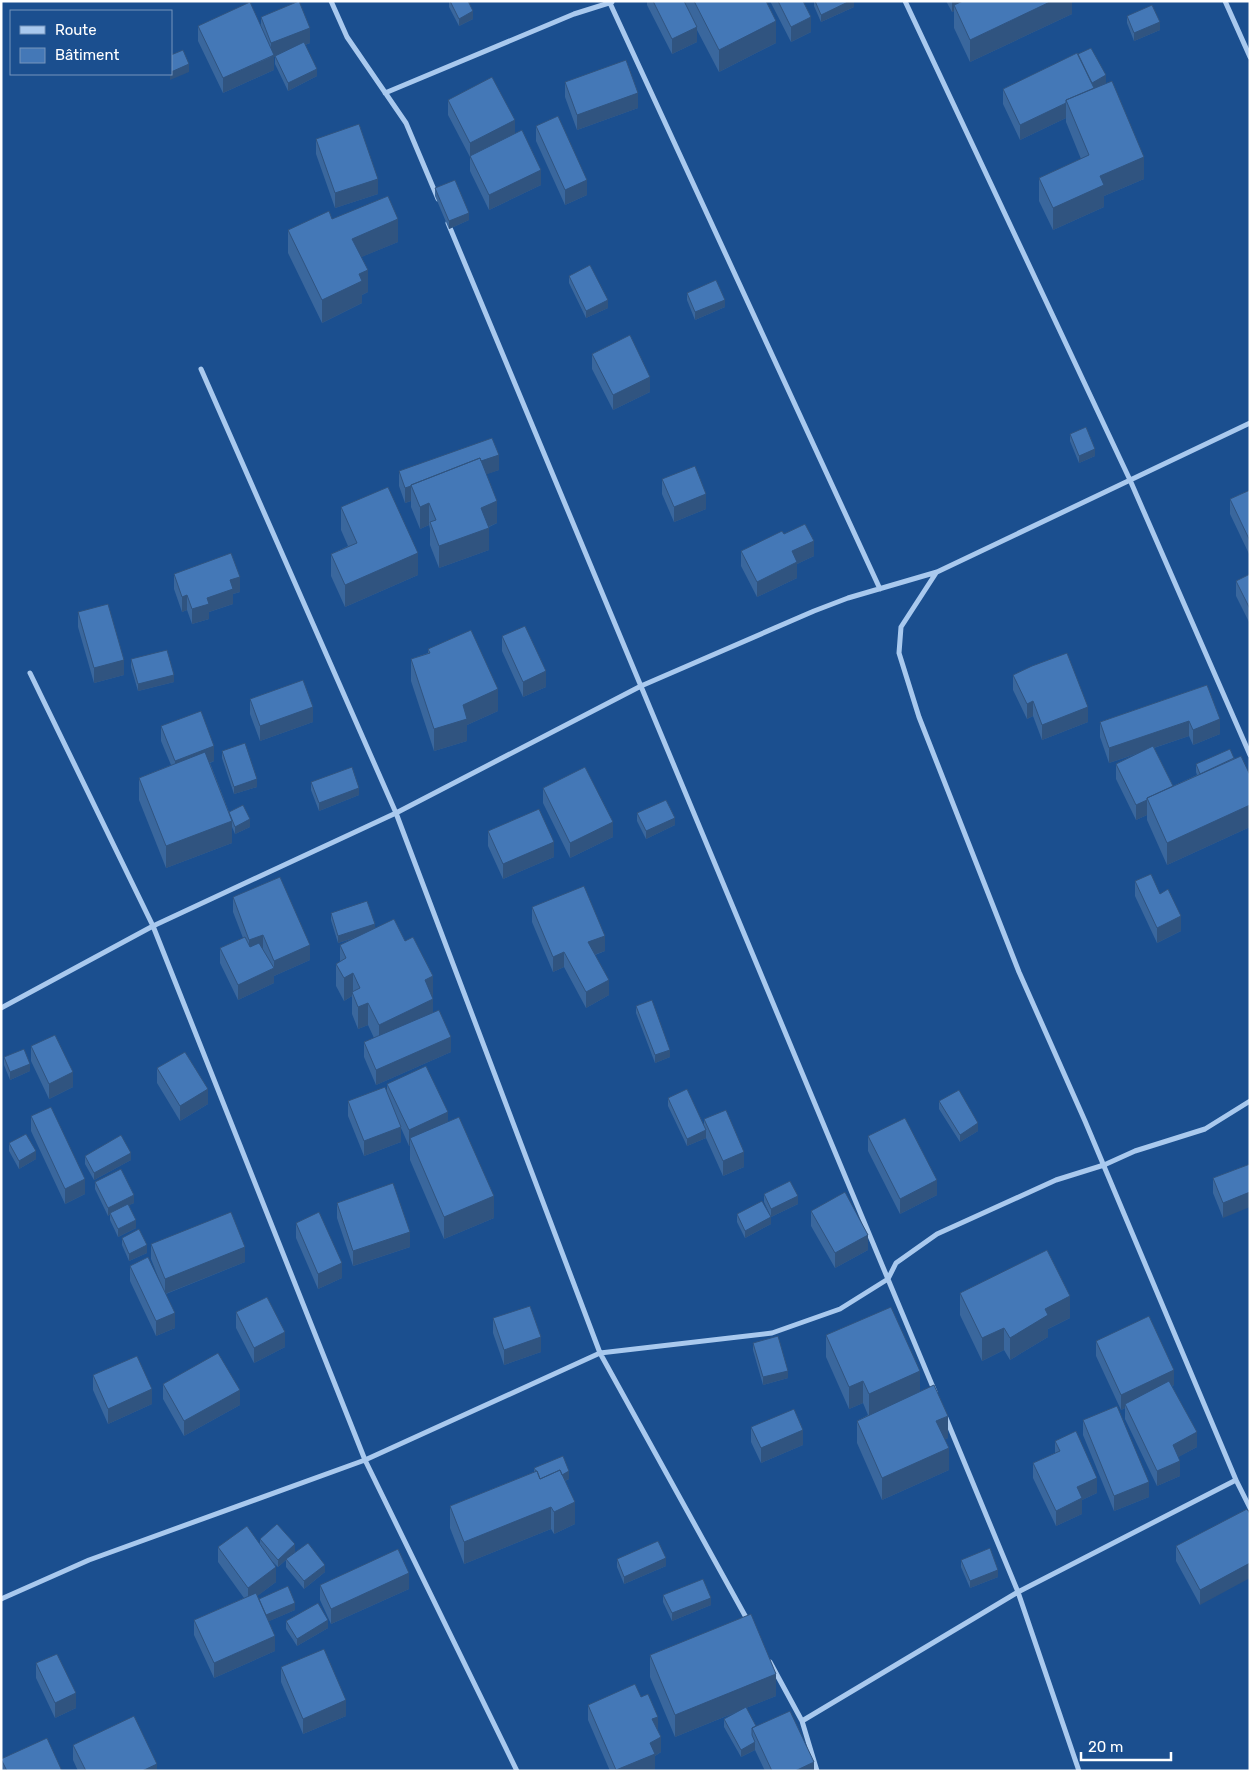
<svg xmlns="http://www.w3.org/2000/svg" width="1251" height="1772" font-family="Rubik,sans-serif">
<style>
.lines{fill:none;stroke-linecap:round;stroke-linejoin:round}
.minor{stroke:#a9c9ee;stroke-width:5}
.wall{fill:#3a679d}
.shaded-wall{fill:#305480}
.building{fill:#4478b7;stroke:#305480}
</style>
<rect width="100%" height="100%" fill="#1b4f8f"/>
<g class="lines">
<path class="minor" d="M331,1l16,36 59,86 32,76
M609,1l271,588
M905,1l225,479 120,275
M1225,1l25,56
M385,93l189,-79 38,-12
M448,223l487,1169
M201,369l195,444 204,540 148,268
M936,573l-35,54 -2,26 20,64 100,255 66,149 151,359 14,28
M30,673l123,253 212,534 152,311
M1,1008l152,-82 243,-113 245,-127 173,-75 34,-13 89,-26 313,-149
M946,1418l72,174 61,179
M1,1599l88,-39 276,-100 235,-107 172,-20 68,-24 48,-30 8,-16 41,-29 119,-54 48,-15 31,-14 70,-22 45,-28
M770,1662l32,59 15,50
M802,1721l216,-129 218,-112"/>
</g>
<path class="wall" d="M449,1h19l5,18 -14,7 -10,-19z
M647,1h119l10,42 -57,29 -22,-42v12l-25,12 -25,-49z
M770,1h33l8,31 -20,10z
M814,1h40v6l-33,15 -7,-16z
M946,1h126v13l-102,48 -16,-34v-17l-2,1z
M1127,16l33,14 -26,11 -7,-18z
M261,17l49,26 -5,2 12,31 -29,15 -13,-27v-7h-1v13l-51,23 -25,-52v-15h63z
M1077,53l29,30 -6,3 44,93 -40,17v11l-51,23 -14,-29v-23l42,-19 -15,-37v-4l-46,22 -17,-36v-15z
M565,82l73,26 -61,22 -12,-33z
M448,100l67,34 26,51 -52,25 -19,-39v-14l-22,-42z
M536,126l51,69 -22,10 -29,-64z
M316,139l62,55 -43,14 -19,-54z
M435,188l34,32 -20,9 -14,-33z
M332,219l66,23 -37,15 7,35 -6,3v8l-40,20 -34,-70v-23z
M569,276l39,32 -22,10 -17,-35z
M687,293l38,14 -30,13 -8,-20z
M592,354l58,38 -37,18 -21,-41z
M1070,434l25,22 -16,7 -9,-22z
M499,470l-13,4 11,49 -8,4v23l-50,18 -9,-23v-16l-1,-4 -9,4 -9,-22v-6l-6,2 -6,-17v-15z
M662,479l44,30 -32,13 -12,-28z
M1250,490v66l-20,-42v-15z
M341,507l77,68 -73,32 -14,-31v-22l17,-8 -7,-16z
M784,534l30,22 -17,8v14l-40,19 -16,-31v-15z
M174,574l66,18 -7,2v10l-24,8v7l-17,5 -5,-14 -5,2 -8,-23z
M1250,574v50l-14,-28v-15z
M78,612l46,63 -30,8 -16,-56z
M502,636l44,51 -23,10 -21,-46z
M428,649l70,62 -31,14v16l-33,10 -23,-70v-22l17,-6z
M131,659l43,23 -36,9 -7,-24z
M1013,675l75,47 -46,18 -9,-24 -6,3 -14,-29z
M1207,685l13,49 -27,11 -4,-9 -35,12 19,38 24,-11 -1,-3v-8l38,-6 16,17v52l-83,38 -20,-45v-5l-11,5 -20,-41v-15l20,-10 -27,9 -9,-26v-15z
M250,699l63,23 -53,19 -10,-27z
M161,726l53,35 -4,2 19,49 21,15 -15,7 -3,-7v16l-66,25 -27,-68v-22l32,-13 -10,-24z
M222,751l35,36 -23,7 -12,-36z
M311,782l48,13 -40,16 -8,-21z
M543,788l70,49 -43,21 -27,-55z
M637,813l38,12 -29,14 -9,-18z
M488,831l66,26 -51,22 -15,-33z
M1135,881l25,13 21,37 -24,12 -22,-47z
M233,897l77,63 -36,16v7l-36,17 -18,-37v-15l23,-10 -10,-26z
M532,907l73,44 -10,4 14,40 -23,13 -22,-41 -11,5 -21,-50z
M331,913l44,15 58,70v14l18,40 -75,33 -12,-28v-15l10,-4 -6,-13 -10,4 -6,-15v-18l-8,5 -8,-15v-22l4,-2v-17l14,-7 -16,5 -7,-23z
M636,1006l34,51 -15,6 -19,-50z
M31,1046l42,41 -24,12 -18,-38z
M4,1057l26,14 -20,9 -6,-15z
M157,1068l51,36 -28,17 -23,-38z
M387,1084l61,38 46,96 -50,21 -34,-79v-15l-1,1 -8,-18v14l-37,14 -16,-40v-15l39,-9z
M668,1098l36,29v-8l40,48 -21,9 -17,-38 -19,8 -19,-40z
M939,1101l39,30 -18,11 -21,-33z
M31,1116l54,78 -20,10 -34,-73z
M868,1136l69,59 -37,19 -32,-63z
M9,1143l27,16 -17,10 -10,-18z
M85,1156l46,4 -37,20 -9,-16z
M1250,1164l-27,54 -10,-25v-15z
M95,1182l39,21 -5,2 7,23 -18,9 -8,-17v-6l-2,2 -13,-27z
M764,1194l34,10 -27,13 -7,-15z
M337,1203l73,44 -57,19 -16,-48z
M811,1211l57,39 -33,18 -24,-42z
M737,1214l34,10 -26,14 -8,-16z
M296,1223l46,55 -24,11 -22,-51z
M122,1238l25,15 -18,8 -7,-16z
M151,1244l94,18 -79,32 9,34 -19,8 -26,-55v-15l32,21 -11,-28z
M960,1293l110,25 -22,11v8l-38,23 -6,-10 -22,11 -22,-46z
M236,1312l49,35 -31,16 -18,-35z
M493,1318l48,34 -37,13 -11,-32z
M826,1335l94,57 28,46 -3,1 4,31 -67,30 -25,-57v-22l11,-6 -5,-12 -14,6 -23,-52z
M1096,1341l78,44 -2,1 25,61 -19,10 2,19 -23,10 -32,-67v-11l-4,2 -25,-54z
M753,1343l35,35 -25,7 -10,-35z
M93,1375l59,29 -44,20 -15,-34z
M163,1384l77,21 -56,31 -21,-37z
M1083,1420l66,77 -35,14 -31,-76z
M751,1427l52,18 -42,18 -10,-21z
M1055,1441l42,52 -15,7v14l-26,12 -23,-48v-15l22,-10z
M534,1468l35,11 -4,2 10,43 -21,10 -3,-5 -87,35 -14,-36v-22l84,-34z
M1250,1514l-50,91 -24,-44v-15z
M260,1539l35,13 -7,6 37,14 -21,17 -18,-22v-7l-8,7 -6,-6 4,21 -19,14 2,3 36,11 -26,11 6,30 -61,27 -20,-43v-15l50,-22 -26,-36v-15l42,-3z
M617,1559l49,7 -42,18 -7,-17z
M961,1560l37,17 -28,11 -9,-21z
M320,1585l89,4 -78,35 -11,-24z
M663,1595l48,10 -39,16 -9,-19z
M286,1621l42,7 -31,18 -11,-17z
M650,1655l126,41 -30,12 10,18 58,45h-49l-10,-21 -14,7 -17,-30v-8l15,-8 -64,26 -25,-60z
M36,1663l40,45 -21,10 -19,-40z
M281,1667l65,49 -43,18 -22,-52z
M588,1705l70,26 3,21 -6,4v13l-3,2h-42l-22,-51z
M73,1745l84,26h-79l-5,-11z
M1,1759l61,12h-61z"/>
<path class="shaded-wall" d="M850,1h4v6l-33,15v-7z
M952,1h24l-22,4v6l-2,1z
M1052,1h20v13l-102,48v-22z
M473,11v8l-14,7v-7z
M811,17v15l-20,10v-15z
M776,21v22l-57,29v-22z
M1160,22v8l-26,11v-8z
M697,27v15l-25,12v-15z
M310,28v15l-36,14v13l-51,23v-15l48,-21v-14z
M189,64v8l-19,8v-6h1v-2z
M317,69v7l-29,15v-8z
M1106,75v8l-14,7v-7z
M638,93v15l-61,22v-15z
M1066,103v15l-46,22v-15z
M515,120v15l-45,23v-15z
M1144,157v22l-40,17v11l-51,23v-22l47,-32z
M541,170v15l-52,25v-15z
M378,179v15l-43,14v-15z
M587,180v15l-22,10v-15z
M469,213v7l-20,9v-8z
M398,219v23l-46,19v-22z
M368,270v22l-6,3v8l-40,20v-23l37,-26z
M608,300v8l-22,10v-7z
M725,300v7l-30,13v-8z
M650,377v15l-37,18v-15z
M1095,449v7l-16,7v-7z
M499,455v15l-82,29 -6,-13z
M411,486v15l-6,2v-15z
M706,494v15l-32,13v-15z
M497,501v22l-16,7v-22z
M429,503v22l-9,4v-22z
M489,528v22l-50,18v-22z
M814,541v15l-17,8v14l-40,19v-15l35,-31z
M418,553v22l-73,32v-22z
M240,577v15l-7,2v10l-24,8v7l-17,5v-15l38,-29z
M187,595v15l-5,2v-15z
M124,660v15l-30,8v-15z
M546,671v16l-23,10v-15z
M174,675v7l-36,9v-7z
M498,689v22l-31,14v16l-33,10v-22l29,-24z
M1033,701v15l-6,3v-15z
M313,707v15l-53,19v-15z
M1088,707v15l-46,18v-15z
M1220,719v15l-27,11v-15z
M1189,721v15l-80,27v-15z
M214,746v15l-39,15v-15z
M257,779v8l-23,7v-7z
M359,788v7l-40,16v-8z
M1147,800v15l-11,5v-15z
M1250,805v22l-83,38v-22z
M675,818v7l-29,14v-8z
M250,819v8l-15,7v-7z
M232,821v22l-66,25v-22z
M613,822v15l-43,21v-15z
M554,842v15l-51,22v-15z
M1181,916v15l-24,12v-15z
M375,924v7l-37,12v-7z
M263,935v15l-14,5v-15z
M605,936v15l-17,6v-15z
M310,945v15l-36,16v7l-36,17v-15l36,-17v-7z
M564,952v15l-11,5v-15z
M353,973v22l-1,-3v4l-8,5v-23z
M433,976v22l-8,-18z
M609,980v15l-23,13v-16z
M433,999v22l-54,27v-23z
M368,1003v22l-10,4v-22z
M451,1037v15l-75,33v-15z
M670,1050v7l-15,6v-8z
M30,1064v7l-20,9v-8z
M73,1072v15l-24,12v-15z
M208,1089v15l-28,17v-15z
M448,1112v16l-38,10v7l-1,1v-16z
M978,1123v8l-18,11v-7z
M401,1127v15l-37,14v-15z
M706,1130v8l-19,8v-7z
M36,1151v8l-17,10v-8z
M744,1152v15l-21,9v-15z
M131,1153v7l-37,20v-7z
M85,1179v15l-20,10v-15z
M937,1180v15l-37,19v-15z
M1250,1192v15l-27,11v-15z
M134,1195v8l-23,11 -1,-1v1l-2,2v-8z
M494,1196v22l-50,21v-22z
M798,1196v8l-27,13v-8z
M771,1217v7l-26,14v-7z
M136,1220v8l-18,9v-8z
M410,1232v15l-57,19v-15z
M868,1235v15l-33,18v-15z
M147,1245v8l-18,8v-7z
M245,1247v15l-80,32v-15z
M342,1263v15l-24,11v-15z
M1070,1296v22l-22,11v8l-38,23v-22l35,-29z
M175,1313v15l-19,8v-15z
M1004,1328v22l-22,11v-23z
M285,1332v15l-31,16v-15z
M541,1337v15l-37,13v-15z
M1174,1370v15l-47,22 -2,-3v4l-4,2v-15z
M788,1371v7l-25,7v-8z
M920,1371v22l-51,23v-22z
M863,1381v22l-14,6v-22z
M152,1389v15l-44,20v-15z
M240,1390v15l-56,31v-15z
M948,1416v22l-12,5v-22z
M803,1430v15l-42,18v-15z
M1197,1432v15l-24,13v-15z
M949,1448v22l-67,30v-22z
M1180,1461v15l-23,10v-15z
M569,1471v8l-28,12v-7z
M1097,1478v15l-15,7v14l-26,12v-15l21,-24z
M1149,1482v15l-35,14v-15z
M575,1502v22l-21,10v-22z
M551,1507v22l-87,35v-22z
M295,1544v8l-17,15v-7z
M666,1558v8l-42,18v-7z
M1250,1563v15l-50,27v-15z
M325,1565v7l-21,17v-8z
M276,1567v15l-28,21v-15z
M998,1570v7l-28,11v-7z
M409,1573v16l-78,35v-15z
M711,1598v7l-39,16v-8z
M295,1603v7l-30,13v-8z
M328,1620v8l-31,18v-7z
M275,1636v15l-61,27v-15z
M776,1674v22l-101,41v-22z
M76,1693v15l-21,10v-15z
M346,1700v16l-43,18v-15z
M658,1717v15l-6,-13z
M661,1737v15l-6,4v13l-3,2h-36l34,-28z
M755,1742v8l-14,7v-7z
M814,1762v9h-19z
M157,1764v7h-15z"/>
<path class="building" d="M299,1l11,27 -39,15 -10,-26z
M450,1h18l5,10 -14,8z
M653,1h31l13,26 -25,12z
M694,1h72l10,20 -57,29z
M778,1h25l8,16 -20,10z
M815,1h35l-29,14z
M963,1h89l-82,39 -16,-35z
M250,2l24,53 -51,23 -25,-52z
M1152,5l8,17 -26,11 -7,-17z
M304,42l13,27 -29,14 -13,-27z
M1091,48l15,27 -14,8 -14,-29z
M183,50l6,14 -18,8v-17z
M1077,53l17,35 -28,12v3l-46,22 -17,-36z
M626,60l12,33 -61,22 -12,-33z
M492,77l23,43 -45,23 -22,-43z
M1112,81l32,76 -44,19 4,9 -51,23 -14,-30 50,-23 -23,-55z
M558,116l29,64 -22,10 -29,-64z
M359,124l19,55 -43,14 -19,-54z
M522,130l19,40 -52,25 -19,-39z
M455,180l14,33 -20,8 -14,-33z
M388,196l10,23 -46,20 16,31 -9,4 3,7 -40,19 -34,-70 41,-19 3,8z
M590,265l18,35 -22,11 -17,-35z
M716,280l9,20 -30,12 -8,-19z
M630,335l20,42 -37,18 -21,-41z
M1086,427l9,22 -16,7 -9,-22z
M492,438l7,17 -18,6 -1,-3 -69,27v1l-6,2 -6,-17z
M480,458l17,43 -16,7 8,20 -50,18 -9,-24 6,-2 -7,-17 -9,4 -9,-22z
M695,466l11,28 -32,13 -12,-28z
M388,487l30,66 -73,32 -14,-31 26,-11 -16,-36z
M1250,490v51l-20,-42z
M805,524l9,17 -22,10 5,11 -40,20 -16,-31 41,-20 2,3z
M231,553l9,24 -10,3 3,9 -26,9 2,6 -17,5 -5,-14 -5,2 -8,-23z
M1250,574v35l-14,-28z
M108,604l16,56 -30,8 -16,-56z
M525,626l21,45 -23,11 -21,-46z
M471,630l27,59 -35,16 4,14 -33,10 -23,-70 19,-6 -2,-4z
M167,650l7,25 -36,9 -7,-25z
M1067,653l21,54 -46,18 -9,-24 -6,3 -14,-29 19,-9z
M303,680l10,27 -53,19 -10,-27z
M1207,685l13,34 -27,11 -4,-9 -80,27 -9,-26z
M201,711l13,35 -39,15 -14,-35z
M245,743l12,36 -23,8 -12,-36z
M1153,746l20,40 -26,12v2l-11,5 -20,-41z
M1230,749l4,9 -34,16 -4,-10z
M205,752l27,69 -66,25 -27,-68z
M1241,756l9,19v30l-83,38 -20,-45z
M352,767l7,21 -40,15 -8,-21z
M585,767l28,55 -43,21 -27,-55z
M666,800l9,18 -29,13 -9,-18z
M243,805l7,14 -15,8 -6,-15z
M539,809l15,33 -51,22 -15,-33z
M1151,874l9,20 8,-5 13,27 -24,12 -22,-47z
M280,877l30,68 -36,16 -11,-26 -14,5 -16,-43z
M584,886l21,50 -17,6 21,38 -23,12 -22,-40 -11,5 -21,-50z
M367,901l8,23 -37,12 -7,-23z
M394,919l11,22 8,-4 20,39 -8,4 8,19 -54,26 -11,-22 -10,4 -6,-15 8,-4 -7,-15 -9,5 -8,-14 10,-6 -6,-13z
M245,937l5,10 9,-4 15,25 -36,17 -18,-37z
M652,1000l18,50 -15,5 -19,-49z
M439,1010l12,27 -75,33 -12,-28z
M55,1035l18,37 -24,12 -18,-38z
M24,1049l6,15 -20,8 -6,-15z
M185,1052l23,37 -28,17 -23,-38z
M426,1066l22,46 -39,18 -22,-46z
M385,1087l16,40 -37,14 -16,-40z
M687,1089l19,41 -19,9 -19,-41z
M959,1090l19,33 -18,12 -21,-34z
M51,1107l34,72 -20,10 -34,-73z
M726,1110l18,42 -21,9 -19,-42z
M459,1117l35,79 -50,21 -34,-79z
M905,1118l32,62 -37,19 -32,-63z
M26,1134l10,17 -17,10 -10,-18z
M121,1135l10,18 -37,20 -9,-17z
M1250,1164v28l-27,11 -10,-25z
M121,1169l13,26 -26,13 -13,-26z
M790,1181l8,15 -27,13 -7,-15z
M393,1183l17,49 -57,19 -16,-48z
M845,1192l23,43 -33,18 -24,-42z
M762,1201l9,16 -26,14 -8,-17z
M128,1204l8,16 -18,9 -8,-16z
M231,1212l14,35 -80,32 -14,-35z
M319,1212l23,51 -24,11 -22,-51z
M139,1229l8,16 -18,9 -7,-16z
M1047,1250l23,46 -25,13 3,6 -38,23 -6,-10 -22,10 -22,-45z
M148,1257l27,56 -19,8 -26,-55z
M267,1297l18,35 -31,16 -18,-36z
M530,1306l11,31 -37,13 -11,-32z
M891,1307l29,64 -51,23 -6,-13 -14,6 -23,-52z
M1149,1316l25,54 -53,25 -25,-54z
M778,1336l10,35 -25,6 -10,-34z
M218,1353l22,37 -56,31 -21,-37z
M137,1356l15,33 -44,20 -15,-34z
M1169,1381l28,51 -24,13 7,16 -23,10 -32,-67z
M934,1385l14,31 -12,5 13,27 -67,30 -25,-57z
M1117,1406l32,76 -35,14 -31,-76z
M794,1409l9,21 -42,18 -10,-21z
M1076,1431l21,47 -20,9 5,11 -26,13 -23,-48 27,-12 -5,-10z
M563,1456l6,15 -7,4 -2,-5 -20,9 -3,-8h-1l-2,-3z
M560,1470l15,32 -21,10 -3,-5 -87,35 -14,-36 87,-35 3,8z
M1247,1509l3,5v49l-50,27 -24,-44z
M277,1524l18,20 -17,16 -18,-21z
M247,1526l29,41 -28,21 -30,-41z
M658,1541l8,17 -42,19 -7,-18z
M308,1543l17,22 -21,16 -18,-22z
M990,1548l8,22 -28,11 -9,-21z
M398,1549l11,24 -78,36 -11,-24z
M703,1579l8,19 -39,15 -9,-18z
M288,1586l7,17 -29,12 -7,-16z
M256,1593l19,43 -61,27 -20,-43z
M318,1603l10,17 -31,19 -11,-18z
M751,1614l25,60 -101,41 -25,-60z
M324,1649l22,51 -43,19 -22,-52z
M57,1654l19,39 -21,10 -19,-40z
M635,1684l6,13 7,-3 10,23 -6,2 9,18 -11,6 5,11 -39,16 -28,-65z
M746,1707l10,19 -4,2v7l3,7 -14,8 -17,-31z
M790,1711l24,51 -19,9h-23l-20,-43z
M134,1716l23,48 -15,7h-56l-13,-26z
M47,1738l15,33h-55l-6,-12z"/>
<rect width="1251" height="1772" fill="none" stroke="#ffffff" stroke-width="5"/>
<rect x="10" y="10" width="162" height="65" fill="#1b4f8f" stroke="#7695bc"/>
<rect x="20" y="26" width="25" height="8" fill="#a9c9ee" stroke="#7695bc"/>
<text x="55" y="35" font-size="15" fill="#ffffff">Route</text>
<rect x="20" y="48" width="25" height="15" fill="#4478b7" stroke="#7695bc"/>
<text x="55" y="60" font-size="15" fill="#ffffff">Bâtiment</text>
<path d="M1081 1752v8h90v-8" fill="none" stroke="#ffffff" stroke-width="2.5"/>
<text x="1088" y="1752" font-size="15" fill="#ffffff" stroke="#1b4f8f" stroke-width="4" paint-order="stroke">20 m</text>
</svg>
